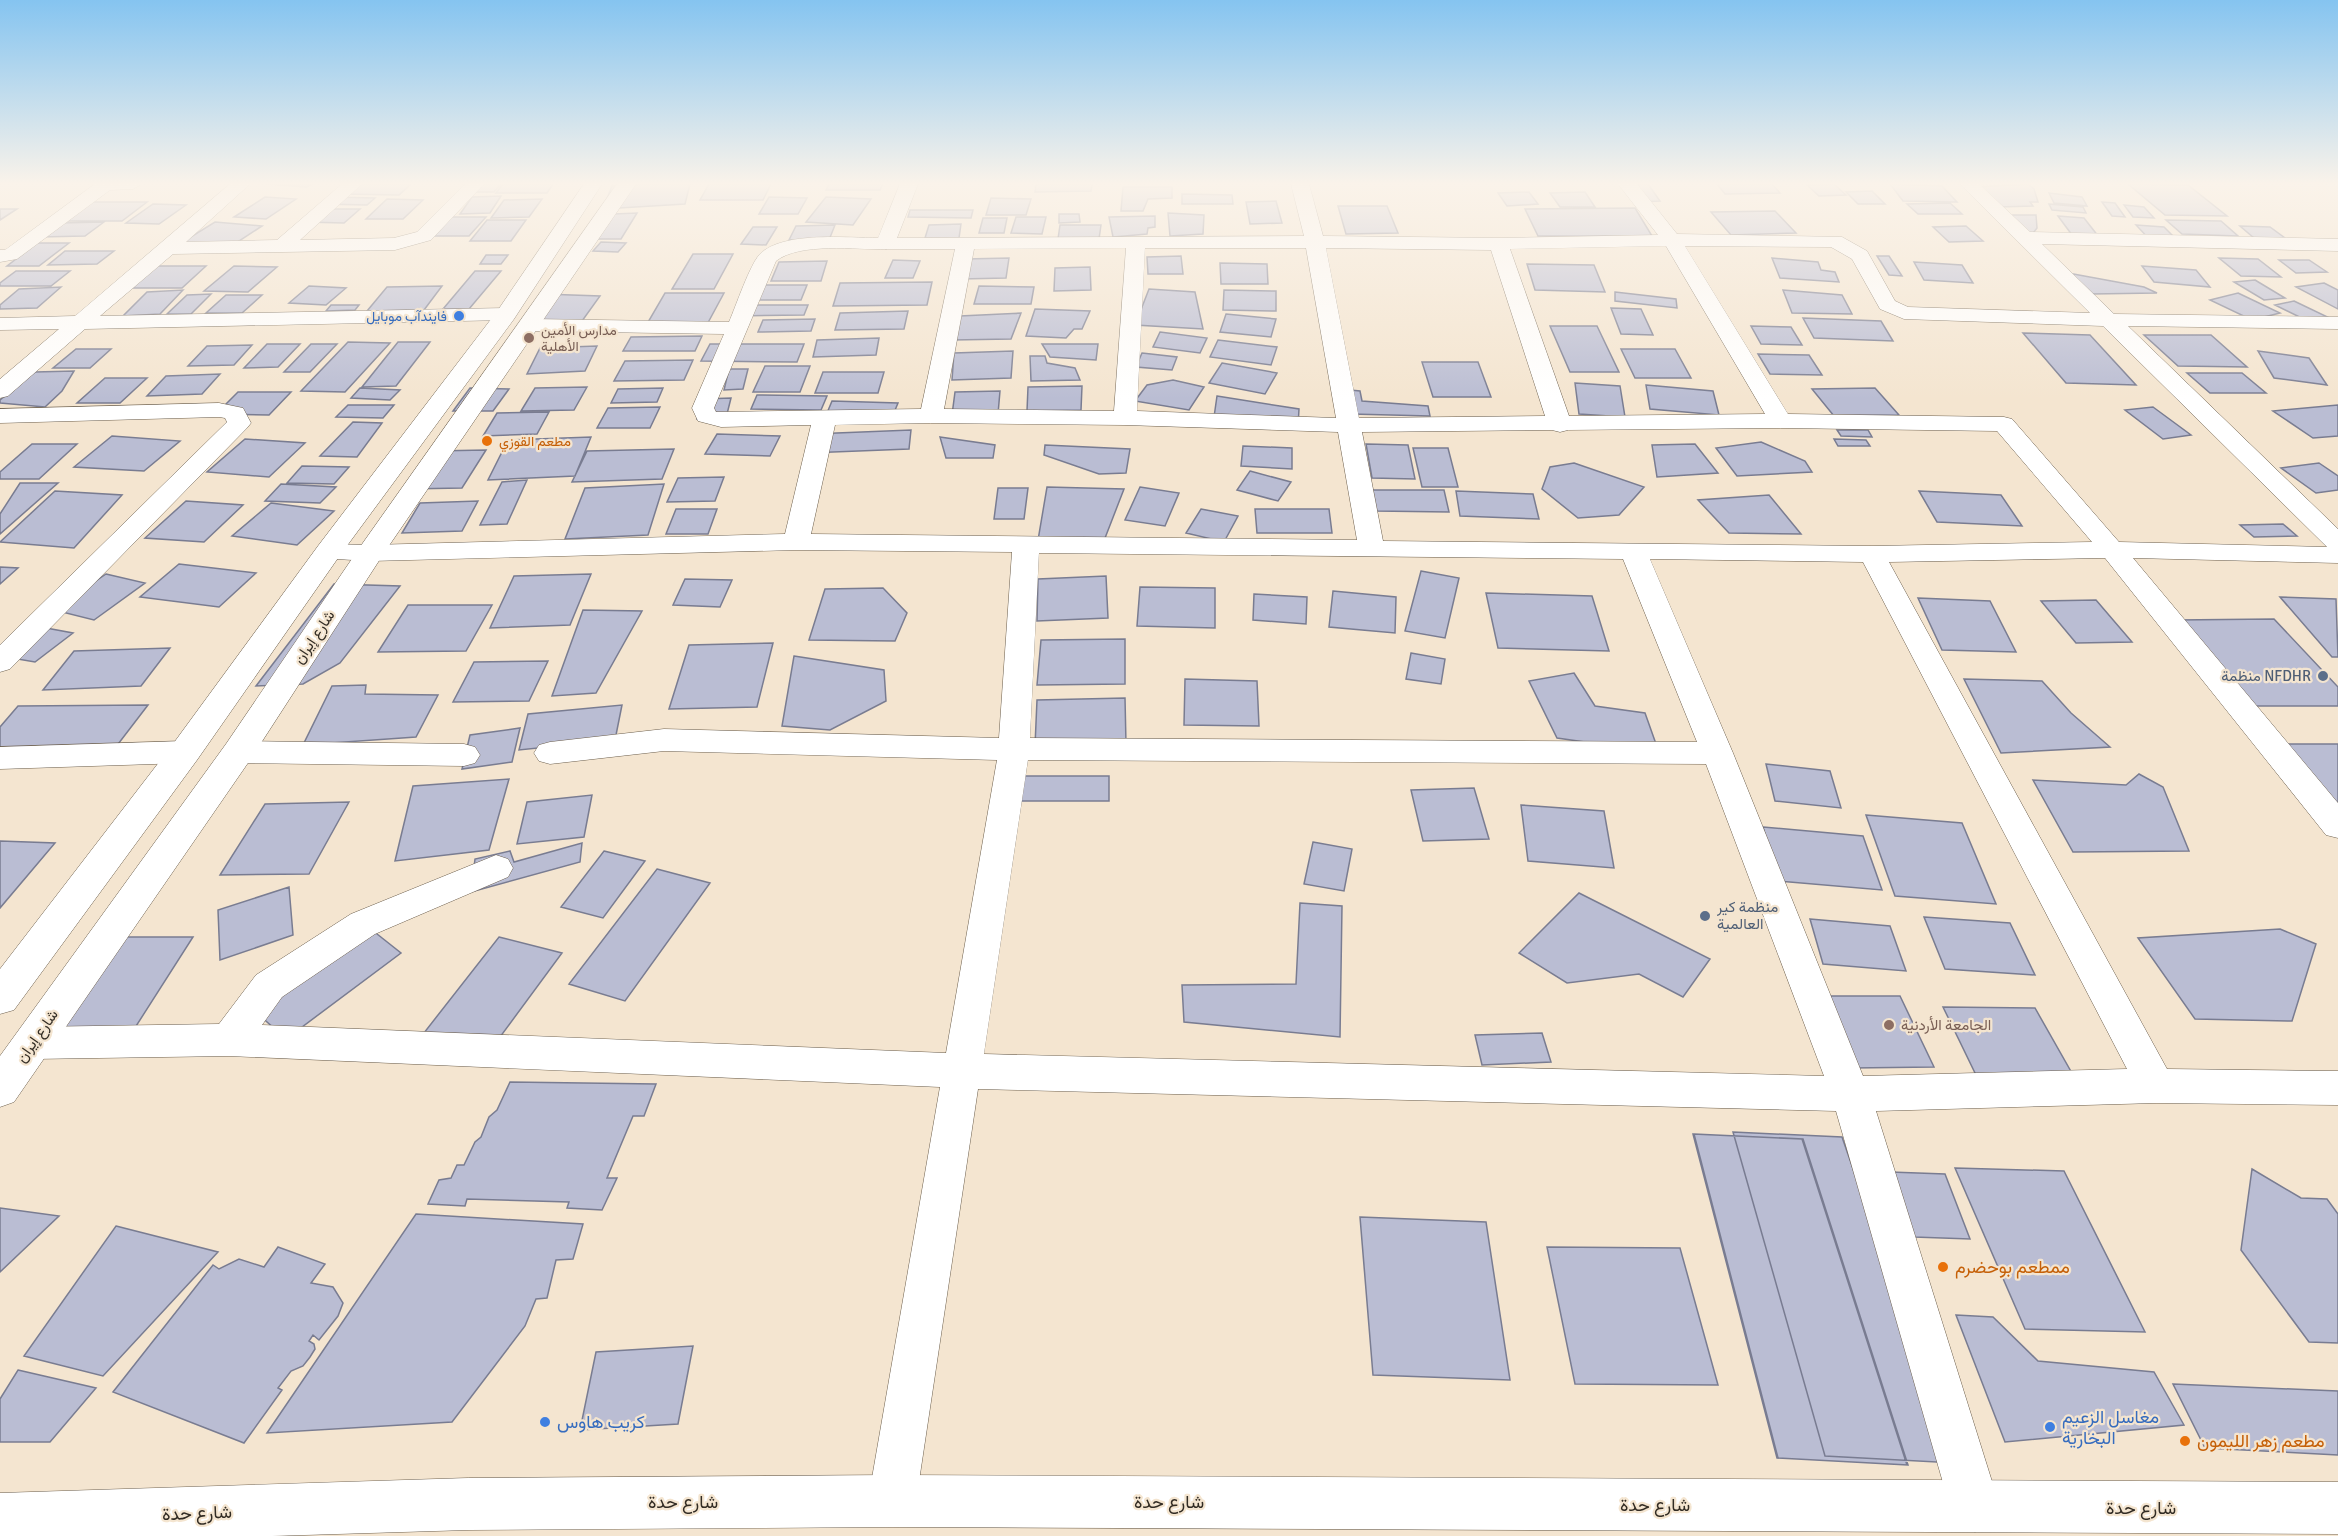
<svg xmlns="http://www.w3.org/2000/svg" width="2338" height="1536" font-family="Signika,Vazirmatn,sans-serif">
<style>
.building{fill:#babdd3;stroke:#797c91;stroke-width:1.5}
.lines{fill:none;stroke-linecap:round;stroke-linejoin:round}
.minor-casing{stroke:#6c5f4d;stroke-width:1}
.tertiary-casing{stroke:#6c5f4d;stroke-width:1}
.primary-casing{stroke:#6c5f4d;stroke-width:1}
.minor{fill:#fff;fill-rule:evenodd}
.tertiary{fill:#fff;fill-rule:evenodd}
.primary{fill:#fff;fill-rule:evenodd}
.shop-dot{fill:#3f7fe0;stroke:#f4e5d0;stroke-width:2}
.education-dot{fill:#8d6e63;stroke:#f4e5d0;stroke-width:2}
.food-dot{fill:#e8710a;stroke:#f4e5d0;stroke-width:2}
.service-dot{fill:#5c6f8a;stroke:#f4e5d0;stroke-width:2}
.labels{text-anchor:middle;stroke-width:4.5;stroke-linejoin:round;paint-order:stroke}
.far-shop-label{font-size:14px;fill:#366cbe;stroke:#f4e5d0;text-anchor:end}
.far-education-label{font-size:14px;fill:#785e54;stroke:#f4e5d0;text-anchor:start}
.far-food-label{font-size:14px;fill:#c56008;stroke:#f4e5d0;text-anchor:start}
.street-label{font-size:15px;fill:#322c24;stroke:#f4e5d0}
.service-label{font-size:15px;fill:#4e5e75;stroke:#f4e5d0;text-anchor:end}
.education-label{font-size:15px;fill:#785e54;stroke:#f4e5d0;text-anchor:start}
.near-food-label{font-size:18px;fill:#c56008;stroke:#f4e5d0;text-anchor:start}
.near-shop-label{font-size:18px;fill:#366cbe;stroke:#f4e5d0;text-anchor:start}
.near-street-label{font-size:18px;fill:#322c24;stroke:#f4e5d0}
</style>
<rect width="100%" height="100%" fill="#f4e5d0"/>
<path class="building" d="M266,184h46l-5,3z
M354,184h57l-12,11 -56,-1z
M479,184h22l-7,8h-22z
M503,184h50l-6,9h-51z
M643,184h47l-5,20 -82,5 9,-23z
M709,184h62l-8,16h-63z
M829,184h54l-3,6h-54z
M1036,184h56l-1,7 -56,1z
M1648,184l12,17 -22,1 -12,-17z
M1717,184h55l8,9 -55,1z
M1834,184l12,11 -27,1 -12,-11z
M1890,184l52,2 15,16 -54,-1z
M2028,184l6,5 4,13h-8l3,4 -35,1 -21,-20z
M2128,184l60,1 39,31 -62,-1z
M1123,187h49v11l-24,1 -5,12h-22z
M1872,191l13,13h-27l-12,-12z
M1529,192l9,12 -31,2 -9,-13z
M1585,192l10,15h-35l-10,-14z
M2049,193l33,4 5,9 -33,-3z
M1182,194l50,1 1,9h-51z
M501,196l-11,17 -30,1 12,-17z
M265,197l31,2 -30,20 -32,-2z
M330,197l45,1 -8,7 -45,-1z
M769,197l38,1 -9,16h-39z
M826,197l45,2 -18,26 -47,-3z
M991,198l40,1 -5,16h-40z
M387,199l36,1 -20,19h-37z
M542,199l-13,18 -38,1 13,-18z
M1276,201l6,22 -32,1 -4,-22z
M90,202h57l-25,19h-58z
M2102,202l13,1 10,14 -13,-1z
M1950,203l12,11h-44l-11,-10z
M153,204l33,1 -27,19 -33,-1z
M2049,204l34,3 3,6 -34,-3z
M2124,205l20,2 10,11 -21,-1z
M1338,206h49l11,27 -52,1z
M1635,208l17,28h-114l-13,-27z
M0,209h17l-17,11z
M322,209h38l-16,14 -38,-1z
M910,210h63l-2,8 -63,-1z
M1775,211l21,22 -65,2 -20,-23z
M637,213l-16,26h-26l18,-25z
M1168,213l36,2 -1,19 -33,2z
M1059,214h20l1,8 -21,1z
M2003,215h33l1,13 -7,9z
M1155,216v11l-7,1 -1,6 -34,3 -4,-20z
M2058,216l26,2 18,23 -27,-2z
M449,217h37l-17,19h-37z
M1016,217h30l-4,17 -31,-1z
M983,218h24l-3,15h-25z
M487,220h39l-15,21h-41z
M2166,220l55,1 17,15 -56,-2z
M104,222l-19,14 -44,1 19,-14z
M215,222l47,4 -32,21 -49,-4z
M961,224l-2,14h-34l4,-13z
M835,225l-6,15h-40l7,-14z
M1060,225h41l-2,14h-41z
M2136,225l28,2 17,17 -29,-2z
M1966,226l17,15 -34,1 -16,-15z
M2240,226l30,1 15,11h-31z
M753,227h24l-11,18 -25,-1z
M601,242l25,1 -8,9 -25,-1z
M37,243h32l-30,23h-32z
M65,251h49l-17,13 -49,1z
M693,254h40l-19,35h-42z
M486,255h22l-7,9h-21z
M1181,256l2,18h-35l-1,-17z
M1877,256h12l13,20 -13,-1z
M1009,258l-3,20 -45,1 4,-20z
M1772,258l46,4 3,8 14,2 4,10 -59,-4z
M2219,258l39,1 23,18 -40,-1z
M893,260l27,1 -7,17h-28z
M2279,260h30l18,12 -31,1z
M827,261l-6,20h-50l8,-19z
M1914,262l48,3 11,18 -49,-3z
M1220,263l47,1 1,20h-47z
M1527,264l67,1 11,27 -70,-2z
M156,266h50l-24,22h-51z
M234,266l43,1 -29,25 -44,-1z
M2142,266l54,4 14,17 -56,-5z
M1090,267l1,23 -37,1 1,-23z
M16,271h54l-19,15h-51v-3z
M475,271h26l-32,38h-26z
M2068,273l76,14 13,6 -66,1z
M2255,280l30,18 -21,2 -30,-18z
M932,282l-5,23 -94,1 7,-23z
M2324,283l14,7v19l-42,-22z
M763,285h44l-6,15h-45z
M309,286l37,2 -20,17 -37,-2z
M442,286l-18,24 -57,1 20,-24z
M979,286l55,1 -3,17h-57z
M61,287l-24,21 -37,1v-4l19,-16z
M1149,289l46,3 8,37 -68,-4z
M183,290l-23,24 -37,2 24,-24z
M1224,290l52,1v20l-53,-1z
M1783,290l59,5 10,19 -60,-1z
M1615,292l61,7 1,9 -62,-7z
M665,293h59l-20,37 -60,-1z
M2238,293l42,20 -28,7 -42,-20z
M211,294l-20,20h-24l20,-19z
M543,294l57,2 -23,32 -60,-1z
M226,295h36l-20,18h-36z
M2294,301l44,21v2l-16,4 -47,-23z
M331,305h28l-4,5 -29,1z
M740,305h68l-4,10 -69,1z
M1611,308l30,1 12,26 -32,-1z
M1035,309l55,2 -8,18h-8l-8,9 -40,-2z
M908,311l-4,18 -69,1 5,-17z
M1021,313l-10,26 -59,1 8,-24z
M1226,314l50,5 -5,18 -51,-5z
M1803,318l78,3 12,20 -79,-3z
M815,319l-4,12 -53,1 5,-12z
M1550,326h47l22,46h-49z
M1751,326l40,1 11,18 -41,-1z
M1160,332l47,6 -7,15 -47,-6z
M2023,333l67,2 46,50 -70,-2z
M2144,335h67l36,32 -69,-1z
M702,336l-7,15h-72l8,-14z
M879,338l-3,17 -63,2 4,-17z
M1218,340l59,7 -6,18 -61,-8z
M348,342l42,1 -45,49 -44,-1z
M398,342h32l-34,44 -34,1z
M267,344h33l-22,23 -34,1z
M311,344h26l-27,28h-26z
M710,344h94l-7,18 -96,-1z
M1042,344h56l-2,16 -46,-3z
M252,345l-18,20 -46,1 19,-20z
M597,346l-12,25 -58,3 13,-26z
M76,349h35l-21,19h-37z
M1621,349h54l16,29h-56z
M1013,351l-2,27 -59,2 2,-27z
M2258,351l51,7 18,27 -53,-7z
M1142,353l35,4 -5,13 -36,-3z
M1758,354l51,1 13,20 -52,-1z
M1030,356h15l2,7 28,5 5,12 -49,1z
M693,360l-9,20 -70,1 11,-20z
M1422,362h56l13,35h-58z
M1222,363l55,10 -12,21 -56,-11z
M765,366h45l-10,26h-47z
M729,369h19l-5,20 -19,1z
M74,371l-12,20 -17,16 -45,-4v-3l35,-28z
M823,372h61l-6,21h-63z
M2187,373h55l24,20h-56z
M220,374l-18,20 -55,2 19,-20z
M105,378h42l-27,25h-43z
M1173,380l31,7 -15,23 -54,-9 12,-16z
M1575,383l45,3 5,31 -46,-3z
M1646,385l67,6 6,24 -69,-6z
M1082,386l-1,24 -54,1 1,-24z
M587,387l-13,23 -53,1 14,-23z
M360,388l40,2 -10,10 -39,-2z
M470,388l39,1 -16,22h-40z
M663,388l-6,14 -46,1 7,-14z
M1875,388l24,27 -65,1 -22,-27z
M1350,390l10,1 2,10 66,5 2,10 -79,-2z
M1000,391l-2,23 -46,1 3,-23z
M238,392h53l-22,23 -53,-1z
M757,395l70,1 -6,14 -70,-1z
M1217,396l82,13 -1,18 -84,-10z
M731,398l-5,20 -29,1 6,-20z
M832,401l66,2 -5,12 -66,-2z
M348,405h46l-11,13 -47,-1z
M2338,405v31l-25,2 -40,-27z
M660,407l-10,21h-53l11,-20z
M2153,407l38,28 -28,4 -38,-29z
M549,412l-12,22 -54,2 14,-23z
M353,422l29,1 -25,34 -37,-1z
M911,430l-2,19 -101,4 4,-19z
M1837,430h31l4,7 -31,-1z
M717,434l63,2 -10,20 -65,-2z
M112,436l68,5 -36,30 -70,-4z
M591,437l-16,39 -87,4 20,-40z
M940,437l55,8 -2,13h-47z
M245,439l60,4 -36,34 -62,-5z
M1834,439l32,1 4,6h-32z
M1761,442l44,19 7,11 -75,4 -21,-28z
M32,444h45l-38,35h-39v-7z
M1366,444l42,1 7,34 -43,-1z
M1695,444l23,29 -61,4 -5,-32z
M1045,445l85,4 -4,24 -27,1 -55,-19z
M1243,446l49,2v21l-51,-3z
M1413,448h35l10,39h-36z
M674,449l-12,30 -90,3 15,-31z
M486,450l-24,38 -55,1 26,-38z
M1574,463l70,24 -25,28 -41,3 -36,-29 8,-22z
M2319,463l19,13v14l-22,3 -35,-25z
M302,466l47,1 -15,17 -47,-1z
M1250,471l41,11 -13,19 -41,-11z
M724,477l-9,24 -48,1 11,-24z
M527,480l-20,44 -27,1 22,-43z
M20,483h38l-58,51v-20z
M281,484l55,3 -16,16 -55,-2z
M664,484l-16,51 -83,4 20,-51z
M1047,487l77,2 -24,62 -63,-5z
M1140,487l39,6 -14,33 -40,-6z
M998,488h30l-4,31h-30z
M1372,490h72l5,22 -74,-1z
M55,491l67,4 -48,53 -74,-6z
M1456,491l77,3 6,25 -79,-3z
M1919,491l82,4 21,31 -85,-4z
M1769,495l32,39 -72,-1 -31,-33z
M186,501l57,4 -39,37 -59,-4z
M478,501l-16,30 -60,2 18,-30z
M271,503l63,8 -37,34 -65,-9z
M676,509h41l-9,25h-42z
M1201,509l37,7 -14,26 -38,-9z
M1255,509h74l3,24h-75z
M2283,524l14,12 -43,1 -14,-12z
M179,564l77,9 -37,34 -79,-10z
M0,567l18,1 -18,16z
M1421,571l38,7 -14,60 -40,-7z
M106,574l39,9 -51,37 -40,-10z
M591,574l-21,51 -80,3 24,-52z
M1106,576l2,42 -71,3 1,-42z
M685,579l47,1 -12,27 -47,-2z
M334,584l66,2 -60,77 -37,21 -47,2z
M1140,587l75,1v40l-78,-2z
M883,588l24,25 -12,28 -86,-1 16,-51z
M1333,591l63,6 -1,36 -66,-6z
M1486,593l106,3 17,55 -111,-3z
M1254,594l53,3 -1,27 -53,-4z
M2280,597l56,2 2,58h-6z
M1918,598l72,3 26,51 -74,-2z
M2096,600l36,42 -56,1 -35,-42z
M408,605h84l-26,46 -88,1z
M583,610l59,1 -46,82 -44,3z
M2274,619l64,68v19h-87l-75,-86z
M30,625l43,8 -38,29 -35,-6v-9z
M1125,639v45l-88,1 4,-45z
M773,643l-16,64 -88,2 20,-64z
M170,648l-29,38 -98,4 31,-39z
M1411,653l34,6 -4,25 -35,-5z
M794,656l90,14 2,31 -56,29 -48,-4z
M548,661l-19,40 -76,1 21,-40z
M1574,673l21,33 50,7 16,45 -55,-13 -49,-7 -28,-57z
M1185,679l72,2 2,45 -75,-1z
M1964,679l78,2 29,32 39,34 -109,6z
M366,685l-1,9 73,1 -22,42 -113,8 29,-59z
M1125,698l1,46 -91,2 2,-46z
M148,705l-36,47 -112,1v-26l18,-21z
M622,705l-7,35 -96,10 9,-36z
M520,728l-8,34 -50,7 8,-34z
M2284,744h54v60z
M1766,764l64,7 11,37 -66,-7z
M2139,774l24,13 26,64 -116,1 -40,-72 93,5z
M1013,776h96v25h-98z
M509,779l-20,71 -94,11 18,-75z
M1474,788l15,51 -66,2 -12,-51z
M592,795l-8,42 -67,7 10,-42z
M349,802l-40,72 -89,1 45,-71z
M1521,805l83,6 10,57 -86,-7z
M1866,815l96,8 34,81 -101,-8z
M1763,827l100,9 19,54 -104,-9z
M0,841l55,2 -55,65z
M1313,842l39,7 -8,42 -40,-7z
M582,843l-2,19 -109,30 4,-33 35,-8 4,11z
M604,851l41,10 -42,57 -42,-11z
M657,869l53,14 -85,118 -56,-17z
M289,887l4,48 -73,25 -2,-50z
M1579,893l131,66 -27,38 -44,-23 -72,9 -48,-30z
M1300,903l42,3 -2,131 -156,-15 -2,-37 114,-1z
M1924,917l86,6 25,52 -90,-6z
M1810,919l80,7 16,45 -83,-7z
M2280,929l36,15 -24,77 -97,-2 -57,-81z
M372,930l29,23 -115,86 -29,-26z
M116,937h77l-62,97h-82z
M499,937l63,16 -76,103 -66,-18z
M1820,996h80l34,71 -83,1z
M1943,1007l92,1 38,67h-97z
M1542,1033l9,29 -69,3 -7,-30z
M510,1082l146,2 -12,32h-11l-26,62h10l-15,32 -35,-2 2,-6 -102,-3 -2,7 -37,-2 11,-24 12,-2 6,-13h7l11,-23 6,-5 8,-20 8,-7z
M1733,1132l109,5 113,326 -130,-7z
M1693,1134l109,5 105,326 -130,-7z
M1694,1134l109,5 105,326 -130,-7z
M1955,1168l109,3 81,161 -120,-3z
M2252,1169l49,29 26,1 11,15v129l-29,-1 -68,-92z
M1890,1172l55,2 25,65 -56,-2z
M0,1208l59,8 -59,56z
M416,1214l167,10 -10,35 -17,1 -9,38 -11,1 -11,27 -73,96 -185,11z
M1360,1217l126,5 24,158 -137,-5z
M116,1226l102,26 -115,124 -79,-20z
M278,1247l47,17 -14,19 22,4 10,16 -5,13 -19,24 -6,-5 -4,6 5,3 1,5 -5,8 -7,9 -12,5 -13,17 4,2 -38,53 -131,-51 100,-127 6,4 20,-10 25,8z
M1547,1247l133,1 38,137 -143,-1z
M1956,1315l37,2 45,44 116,11 30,53 -179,17z
M693,1346l-15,78 -98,6 16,-78z
M18,1370l78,18 -46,54h-50v-43z
M2173,1384l165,7v64l-133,-7z"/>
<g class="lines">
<defs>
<path id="minor" d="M95,184h47l-9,5 -23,1 -93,69 -17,3v-12h5z
M230,184h20l-64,58 91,-2 65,-56h20l-62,56 94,-2 23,-6 48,-48h19l-53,56 -36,10 -222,4 -73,62 406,-8 7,2 3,4 -3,4 -7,2 -421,9 -77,67 -8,2v-19l59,-50 -59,1v-12l75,-2z
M900,184h18l-21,54 407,-2 -13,-52h18l14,52 176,2 159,-3 -40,-51h19l40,50 165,3 25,14 28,50 13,6 182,6 -130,-129h19l51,48 308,7v12l-296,-7 72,70 224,3v12l-210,-3 210,203v34l-205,-5 205,245v35l-12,-3 -221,-277 -216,4 278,507 171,2v34l-182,-2 -280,8 124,396 -8,17 -17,8 -17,-8 -8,-17 -114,-396 -858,-22 -62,412 -7,17 -17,7 -17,-7 -7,-17 72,-414 -711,-31 -197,3 -13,-4 -6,-12 6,-12 13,-4 187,-3 37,-49 95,-61 145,-59 12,4 5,9 -5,9 -133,57 -93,63 -20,28 684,28 51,-293 -333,-9 -114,13 -11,-3 -5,-8 5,-8 11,-3 114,-13 335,9 13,-186 -216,-2 -426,11 -51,-3 -4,-6 4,-6 9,-2 42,1 415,-11 26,-109 -90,2 -23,-6 -6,-13 32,-74 -193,-3 -7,-2 -4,-4 4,-4 7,-2 198,3c7,-16 21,-58 31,-68 23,-23 88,-16 118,-16zM1666,246l99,168 -196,2 -59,-167zM1685,246l146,1 21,12 28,50 24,10 199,7 224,221 -208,-5 -107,-123 -8,-2 -216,-3zM1126,248l-12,163 -170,-2 30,-160zM1145,248h161l30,170 -199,-7zM1326,248l165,2 54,166 -186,2zM886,249h69l-34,160 -205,3 -2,-4 62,-147c24,-19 80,-11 110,-12zM931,423l194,2 213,7 19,108 -546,-6 24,-109zM1781,428l216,3 95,111 -220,4 -489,-5 -21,-109 190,-2 8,2 8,-2zM1039,553l584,6 74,183 -667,-4zM1650,559l213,3 264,507 -264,7 -130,-323zM1028,760l678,4 118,312 -840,-22z
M219,403l24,5 8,15 -4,5 -237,241 -10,3v-27l227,-223 -2,-4 -6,-1 -219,6v-14z
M185,741l11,3 5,8 -5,8 -11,3 -185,6v-22z
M238,741l226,3 11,3 5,8 -5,8 -11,3 -226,-3 -11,-3 -5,-8 5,-8z"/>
<path id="tertiary" d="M584,184h18l-88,135 -176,239 -141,202 -183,250 -14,4v-45l173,-225 145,-198 180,-236z
M617,184h19l-252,369 -134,207 -236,342 -14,5v-51l226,-312 134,-197z"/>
<path id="primary" d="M892,1475l1446,7v52l-1446,-7 -424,3 -196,6h-272v-43l468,-15z"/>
</defs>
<use href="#minor" class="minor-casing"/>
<use href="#tertiary" class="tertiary-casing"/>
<use href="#primary" class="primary-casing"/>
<use href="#minor" class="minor"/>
<use href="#tertiary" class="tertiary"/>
<use href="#primary" class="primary"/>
</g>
<linearGradient id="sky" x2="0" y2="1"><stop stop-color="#85c4f0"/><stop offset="0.46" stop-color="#faf3ea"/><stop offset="1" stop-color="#faf3ea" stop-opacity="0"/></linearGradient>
<rect width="2338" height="399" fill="url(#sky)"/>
<g class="shop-dot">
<circle cx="459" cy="316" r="6"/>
<circle cx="545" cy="1422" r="6"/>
<circle cx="2050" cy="1427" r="6"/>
</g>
<g class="education-dot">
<circle cx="529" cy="338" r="6"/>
<circle cx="1889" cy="1025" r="6"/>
</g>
<g class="food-dot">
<circle cx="487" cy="441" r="6"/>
<circle cx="1943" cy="1267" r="6"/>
<circle cx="2185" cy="1441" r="6"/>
</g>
<g class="service-dot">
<circle cx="2323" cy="676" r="6"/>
<circle cx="1705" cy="916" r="6"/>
</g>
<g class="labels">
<g class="far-shop-label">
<text x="447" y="321">فايندآب موبايل</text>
</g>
<g class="far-education-label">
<text x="541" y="335">مدارس الأمين<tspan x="541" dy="16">الأهلية</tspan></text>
</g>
<g class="far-food-label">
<text x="499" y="446">مطعم القوزي</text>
</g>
<g class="street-label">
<text transform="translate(314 637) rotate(-56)" y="5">شارع إيران</text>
<text transform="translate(37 1036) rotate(-55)" y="5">شارع إيران</text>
</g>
<g class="service-label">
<text x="2311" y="681">منظمة NFDHR</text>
<text x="1717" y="912" text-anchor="start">منظمة كير<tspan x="1717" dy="17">العالمية</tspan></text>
</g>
<g class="education-label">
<text x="1901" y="1030">الجامعة الأردنية</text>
</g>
<g class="near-food-label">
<text x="1955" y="1273">ممطعم بوحضرم</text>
<text x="2197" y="1447">مطعم زهر الليمون</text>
</g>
<g class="near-shop-label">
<text x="2062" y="1423">مغاسل الزعيم<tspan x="2062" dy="21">البخارية</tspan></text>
<text x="557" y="1428">كريب هاوس</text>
</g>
<g class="near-street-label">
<text x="683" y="1508">شارع حدة</text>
<text x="1169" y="1508">شارع حدة</text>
<text x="1655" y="1511">شارع حدة</text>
<text x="2141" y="1514">شارع حدة</text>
<text transform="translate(197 1513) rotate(-2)" y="6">شارع حدة</text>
</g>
</g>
</svg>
